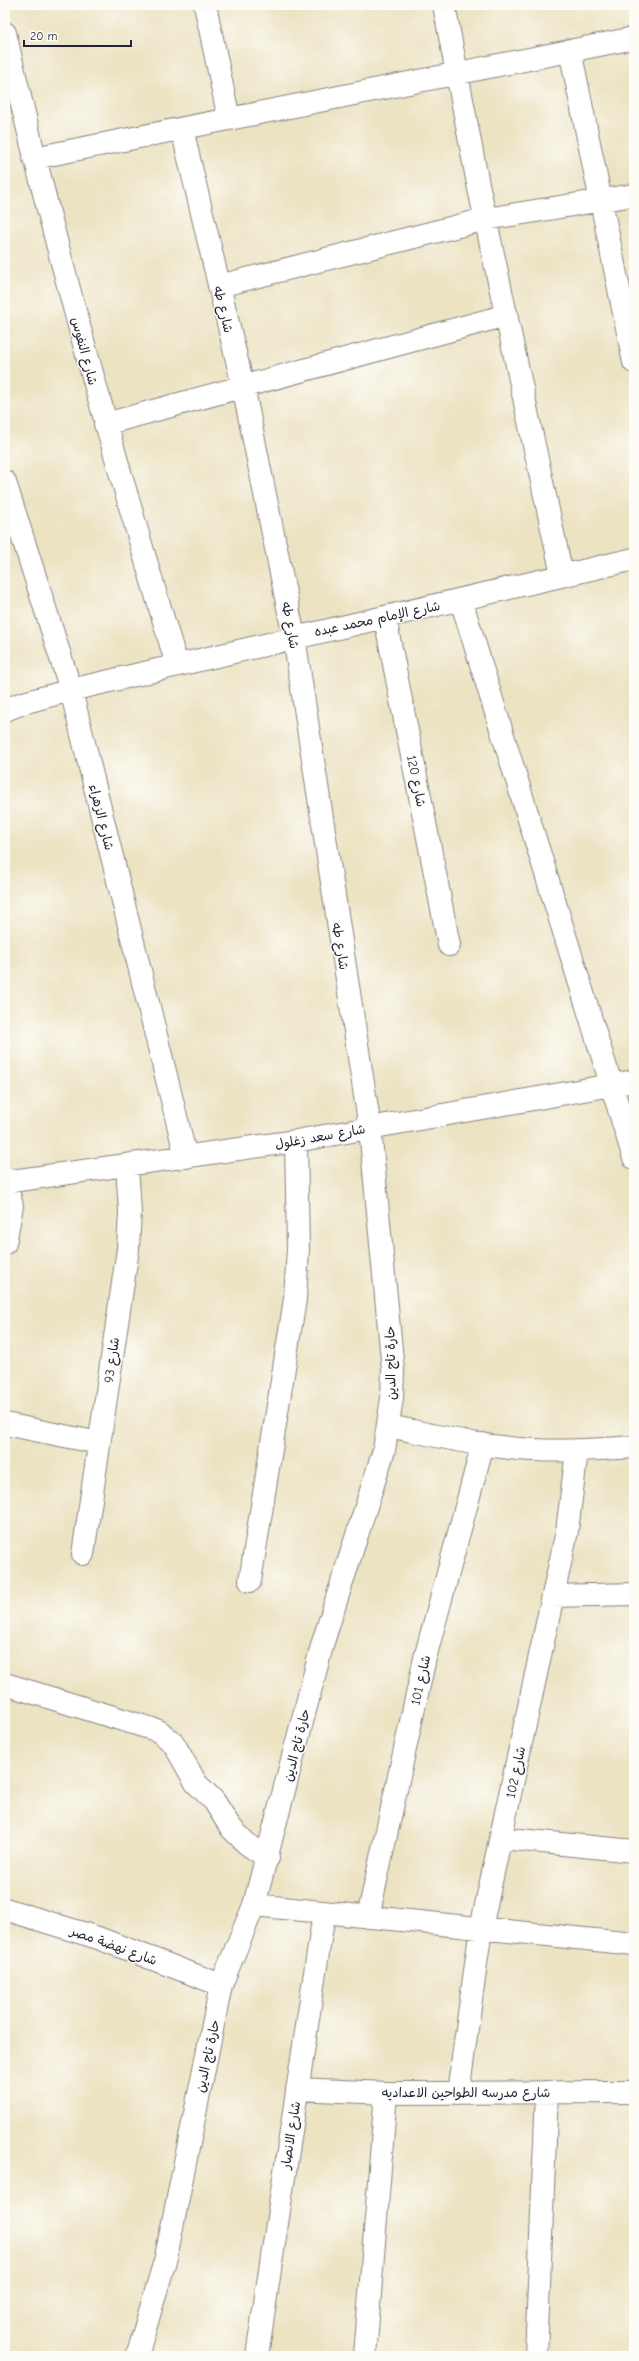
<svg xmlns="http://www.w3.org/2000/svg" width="639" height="2361" font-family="'Comic Neue','Playpen Sans Arabic',sans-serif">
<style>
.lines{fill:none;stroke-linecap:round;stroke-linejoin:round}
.street-casing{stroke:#87827f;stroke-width:24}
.street{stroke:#fff;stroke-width:22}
.labels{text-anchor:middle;stroke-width:3;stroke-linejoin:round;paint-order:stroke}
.street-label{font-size:13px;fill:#22223b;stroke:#fdfcf7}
</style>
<rect width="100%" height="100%" fill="#fdfcf7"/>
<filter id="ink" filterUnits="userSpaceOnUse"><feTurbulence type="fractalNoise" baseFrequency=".025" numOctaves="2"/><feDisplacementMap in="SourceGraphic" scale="8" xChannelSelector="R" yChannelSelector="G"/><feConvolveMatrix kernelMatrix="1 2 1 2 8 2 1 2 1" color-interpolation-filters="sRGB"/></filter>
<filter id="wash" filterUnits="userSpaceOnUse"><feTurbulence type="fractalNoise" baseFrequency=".012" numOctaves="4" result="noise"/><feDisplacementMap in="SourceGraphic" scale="16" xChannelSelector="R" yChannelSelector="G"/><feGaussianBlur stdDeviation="0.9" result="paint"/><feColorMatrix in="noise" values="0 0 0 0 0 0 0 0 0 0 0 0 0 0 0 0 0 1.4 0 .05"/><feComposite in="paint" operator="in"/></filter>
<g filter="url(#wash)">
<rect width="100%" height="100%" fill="#ece3c3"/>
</g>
<g filter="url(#ink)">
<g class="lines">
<defs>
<path id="street" d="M205,5l24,114
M444,5l34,179 84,391
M5,33c49,213 109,423 172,632
M570,50l64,312
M34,158l600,-120
M219,286l267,-67 148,-24
M105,424l402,-109
M5,482l66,208 115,467
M461,600l173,558
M385,618l64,327
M5,710l18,-7 48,-13 563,-131
M5,1178l7,28 -7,37
M5,1182l291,-41 338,-60
M5,1424l94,19
M389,1426c49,10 97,22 147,24 33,2 65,-1 98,-3
M83,1554l45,-305 2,-37 -3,-47
M250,1581l45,-282 3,-50 -2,-108
M553,1596l81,-2
M5,1684l154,47 15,13 22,39 18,18 17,27 16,16 21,14
M501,1838l133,13
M254,1905l380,39
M5,1909l93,29 123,47
M368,1917l57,-259 58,-214
M297,2089l89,4 248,-1
M458,2093l23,-165 86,-397 10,-80
M137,2356l29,-99 55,-272 33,-80 69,-263 61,-192 8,-52 1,-28 -23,-242 -76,-491 -51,-251 -61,-257
M257,2356l67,-443
M365,2356l21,-263
M536,2356l11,-264"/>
</defs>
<use href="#street" class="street-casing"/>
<use href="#street" class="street"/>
</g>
</g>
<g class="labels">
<g class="street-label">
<text transform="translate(224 309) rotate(77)" y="5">شارع طه</text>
<text transform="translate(85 351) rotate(75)" y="5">شارع النفوس</text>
<text transform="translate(377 618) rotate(-12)" y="5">شارع الإمام محمد عبده</text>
<text transform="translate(291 625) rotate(80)" y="5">شارع طه</text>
<text transform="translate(417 781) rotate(79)" y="5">شارع 120</text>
<text transform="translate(102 817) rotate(76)" y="5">شارع الزهراء</text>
<text transform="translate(341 946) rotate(81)" y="5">شارع طه</text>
<text transform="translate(320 1136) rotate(-10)" y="5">شارع سعد زغلول</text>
<text transform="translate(111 1360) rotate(-82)" y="5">شارع 93</text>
<text transform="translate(390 1363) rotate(-91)" y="5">حارة تاج الدين</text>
<text transform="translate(420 1680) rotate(-77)" y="5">شارع 101</text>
<text transform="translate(296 1745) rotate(-76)" y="5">حارة تاج الدين</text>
<text transform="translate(515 1772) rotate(-78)" y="5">شارع 102</text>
<text transform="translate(114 1945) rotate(20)" y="5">شارع نهضة مصر</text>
<text transform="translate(207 2056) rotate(-78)" y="5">حارة تاج الدين</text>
<text x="466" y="2097">شارع مدرسه الطواحين الاعداديه</text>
<text transform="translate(290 2135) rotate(-81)" y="5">شارع الانصار</text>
</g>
</g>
<rect width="639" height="2361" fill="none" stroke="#fdfcf7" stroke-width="20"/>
<path d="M24 40v6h107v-6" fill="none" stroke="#22223b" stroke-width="2"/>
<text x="30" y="40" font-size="12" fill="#22223b" stroke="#fdfcf7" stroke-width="3" paint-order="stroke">20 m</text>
</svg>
